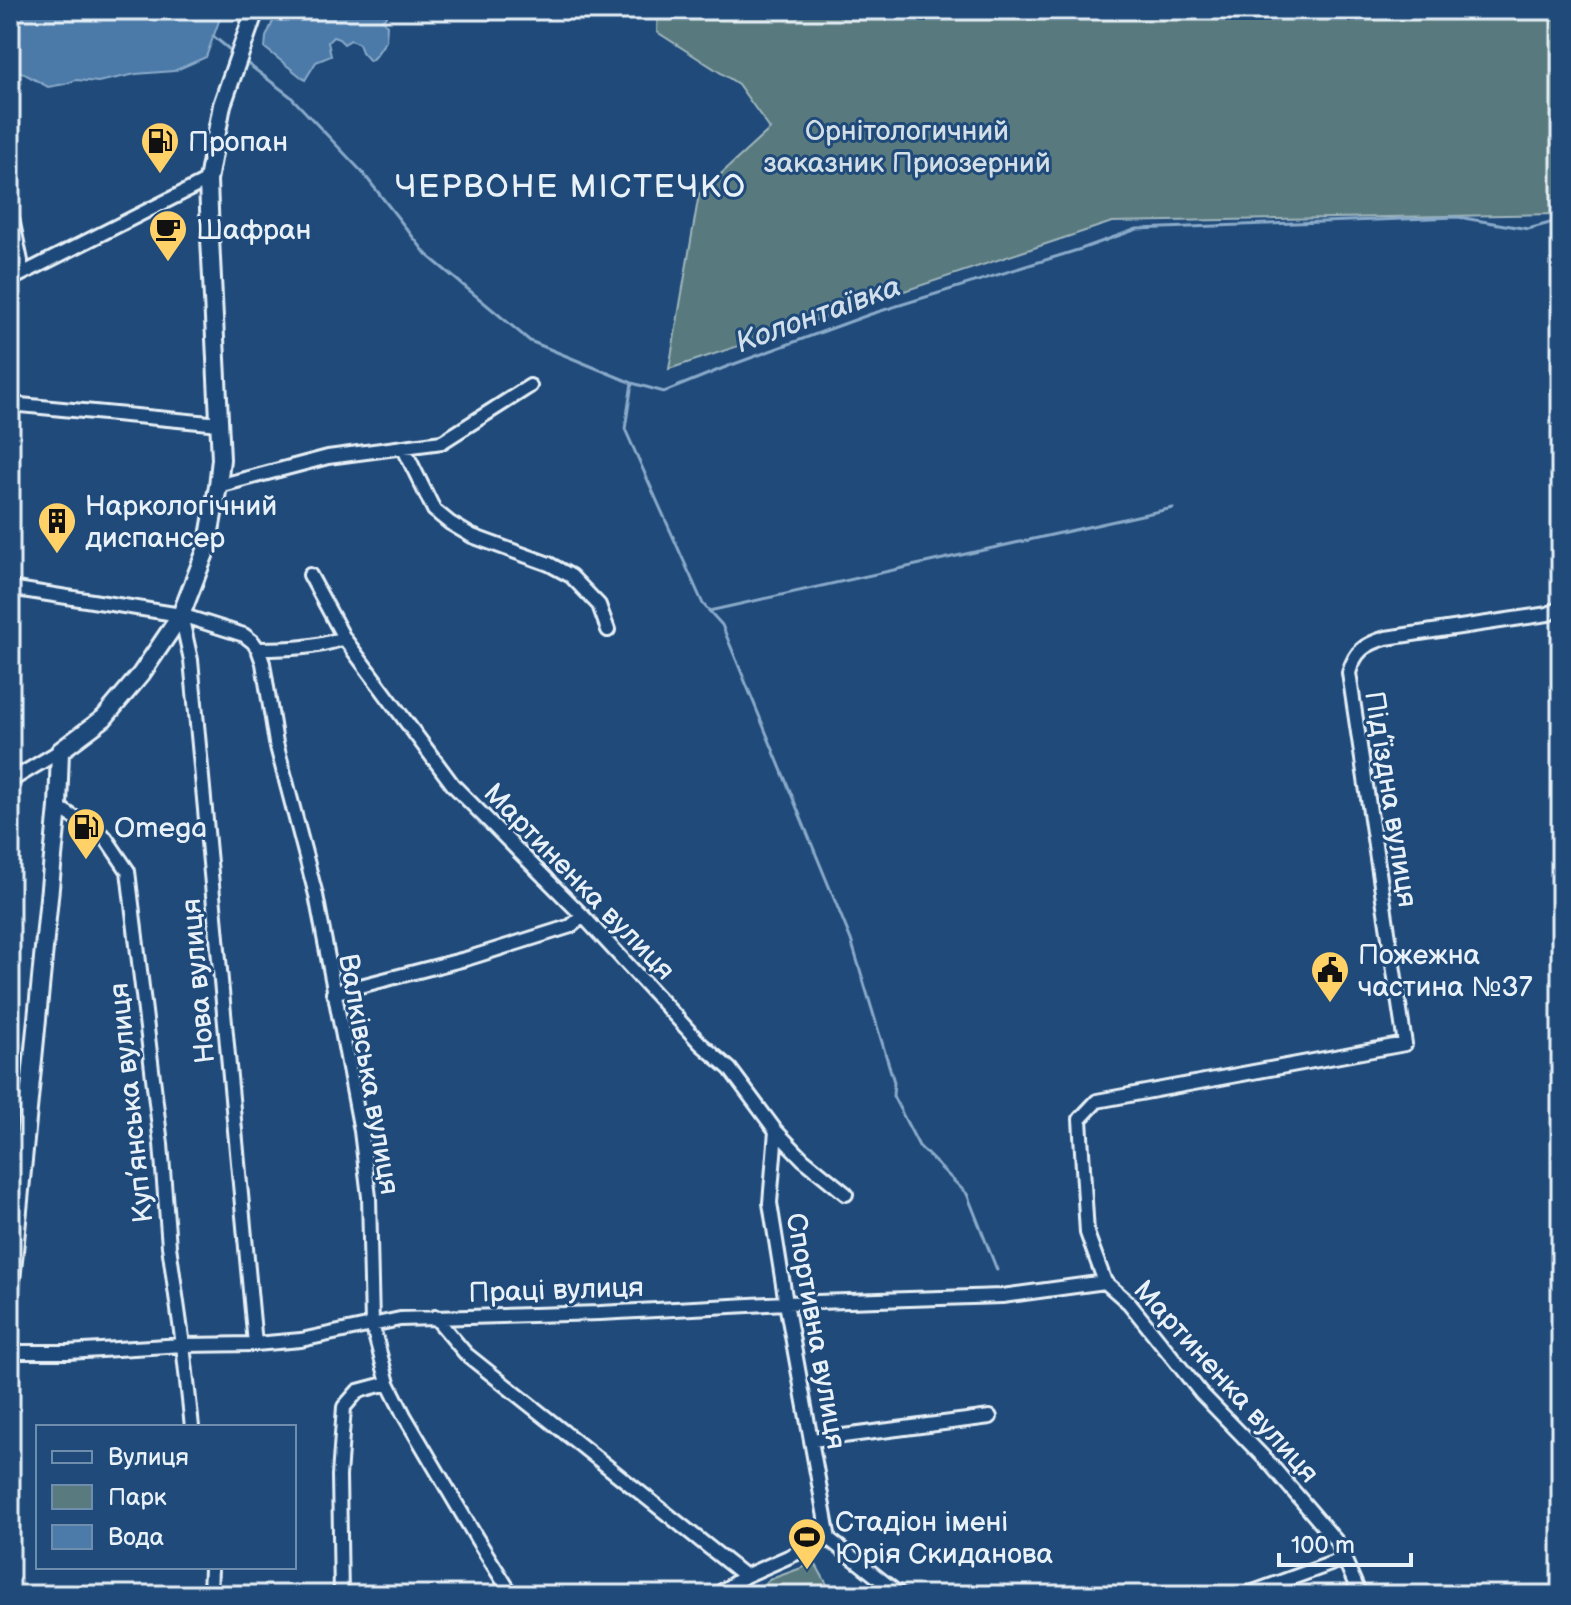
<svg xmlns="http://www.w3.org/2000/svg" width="1571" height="1605" font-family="'Balsamiq Sans',sans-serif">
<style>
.green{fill:#597a7f;stroke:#a0b6bc;stroke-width:2}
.water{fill:#4c7aa9;stroke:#8aaac9;stroke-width:2}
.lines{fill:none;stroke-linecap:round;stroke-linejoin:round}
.stream{stroke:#8aaac9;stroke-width:3}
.minor-casing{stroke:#e8f1f8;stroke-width:18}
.major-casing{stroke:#e8f1f8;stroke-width:22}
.minor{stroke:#1f4a7a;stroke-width:12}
.major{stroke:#1f4a7a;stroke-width:16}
.labels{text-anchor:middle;stroke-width:6;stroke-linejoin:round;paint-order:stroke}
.park-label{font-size:28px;fill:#d3dfe6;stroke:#1f4a7a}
.poi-label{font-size:28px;fill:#e8f1f8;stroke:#1f4a7a;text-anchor:start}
.street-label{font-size:28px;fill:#e8f1f8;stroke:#1f4a7a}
.water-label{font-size:30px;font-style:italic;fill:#d1dfec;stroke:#1f4a7a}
.quarter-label{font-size:32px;letter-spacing:2px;fill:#e8f1f8;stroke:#1f4a7a}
</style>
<rect width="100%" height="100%" fill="#1f4a7a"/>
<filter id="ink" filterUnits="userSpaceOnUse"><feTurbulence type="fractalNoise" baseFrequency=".0125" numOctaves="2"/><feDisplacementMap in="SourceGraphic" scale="16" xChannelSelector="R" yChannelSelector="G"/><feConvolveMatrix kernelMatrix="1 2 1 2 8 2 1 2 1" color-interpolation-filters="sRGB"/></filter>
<g filter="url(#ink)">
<path class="green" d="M658,10h903v204l-449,8 -443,147 30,-175 71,-65 -32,-45 -81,-52z
M815,1563l18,32h-86l24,-16z"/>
<path class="water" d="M10,10h213l-17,47 -32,14 -38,3 -38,8 -22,-2 -11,4 -17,3 -38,-21z
M278,10h115l-11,10 5,5 -1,16c-6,7 -8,14 -16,20l-8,-9 -3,-8 -8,-4 -7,4 -5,-5 -6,-2 -5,5 3,14 -15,6 -11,18 -40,-32 1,-11z"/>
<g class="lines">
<path class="stream" d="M213,36l22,18
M244,61l46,35 73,77 64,82 103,86 102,42 32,9 62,-25 145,-53 210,-65 56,-20 321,-12 70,12 33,-9
M632,383l-7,46 78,175 19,21 129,315 43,142 -1,14 26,50 48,48 30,76
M709,611l464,-103"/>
<defs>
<path id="minor" d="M10,209l11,52v13
M10,280l198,-100
M10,404l210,20
M403,447l31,63 16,13 22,13 77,28 22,12 28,29 9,25
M218,486l110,-29 114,-15 88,-56
M310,575l34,63 109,147 130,131 118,128 29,25 46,62 27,28 43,35
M10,588l171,27 63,20 9,7 5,7 5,14 13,80 40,152 45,236 8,66 3,127 16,59 16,32 73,124 35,56
M181,615l10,45 64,684
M258,649c30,0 58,-1 86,-11
M10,781l50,-30
M58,807l47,30 23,34 33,273 8,102 14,99 9,82
M333,993l136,-35 102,-32 12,-10
M776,1131l-6,72 16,100 43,236
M435,1317l31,37 279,222
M10,1352h58l115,-7 72,-1 46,-4 99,-21 200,-6 186,-10 216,-7 103,-14
M812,1440l178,-23
M210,1595l1,-28
M341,1595l-2,-119 5,-69 14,-16 30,-8
M716,1595l29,-19 84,-37 71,56
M1245,1595l99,-36
M1360,1595l-23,-53 -66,-77 -70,-72 -72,-90 -24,-21 -18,-49 -7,-114 17,-18 308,-57 -56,-371c6,-22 16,-29 37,-35l162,-24 13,-6"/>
<path id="major" d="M10,1291l48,-484 2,-56 44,-33 37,-44 40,-59 26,-67 11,-62 3,-27 -11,-221 -2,-58 14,-75 33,-95"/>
</defs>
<use href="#minor" class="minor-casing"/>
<use href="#major" class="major-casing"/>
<use href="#minor" class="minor"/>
<use href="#major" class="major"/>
</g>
</g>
<defs>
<symbol id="fuel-pin" viewBox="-11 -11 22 30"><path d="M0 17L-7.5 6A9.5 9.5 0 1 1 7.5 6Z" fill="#ffd166" stroke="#1f4a7a"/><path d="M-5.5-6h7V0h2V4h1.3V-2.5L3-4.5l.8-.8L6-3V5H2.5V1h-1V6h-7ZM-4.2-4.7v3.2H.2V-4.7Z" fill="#111"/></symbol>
<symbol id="cafe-pin" viewBox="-11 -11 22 30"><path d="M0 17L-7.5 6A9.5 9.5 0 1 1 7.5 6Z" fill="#ffd166" stroke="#1f4a7a"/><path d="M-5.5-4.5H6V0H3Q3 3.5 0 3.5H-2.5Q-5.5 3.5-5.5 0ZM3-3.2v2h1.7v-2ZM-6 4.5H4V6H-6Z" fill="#111"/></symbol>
<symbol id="building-pin" viewBox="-11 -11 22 30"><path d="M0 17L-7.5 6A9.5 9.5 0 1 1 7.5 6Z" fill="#ffd166" stroke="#1f4a7a"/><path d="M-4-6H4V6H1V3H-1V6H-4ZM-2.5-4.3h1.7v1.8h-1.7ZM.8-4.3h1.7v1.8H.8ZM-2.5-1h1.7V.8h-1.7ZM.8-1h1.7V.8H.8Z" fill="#111"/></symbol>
<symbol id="civic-pin" viewBox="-11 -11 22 30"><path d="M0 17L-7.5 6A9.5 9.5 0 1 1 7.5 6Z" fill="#ffd166" stroke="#1f4a7a"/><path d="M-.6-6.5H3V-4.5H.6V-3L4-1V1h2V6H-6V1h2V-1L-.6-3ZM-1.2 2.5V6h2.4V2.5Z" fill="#111"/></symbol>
<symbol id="stadium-pin" viewBox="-11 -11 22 30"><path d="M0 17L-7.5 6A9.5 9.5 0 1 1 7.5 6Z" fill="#ffd166" stroke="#1f4a7a"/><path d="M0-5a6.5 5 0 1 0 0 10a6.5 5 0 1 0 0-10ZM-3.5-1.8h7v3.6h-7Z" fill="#111"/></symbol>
</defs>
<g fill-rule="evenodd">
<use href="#fuel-pin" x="138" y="119" width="44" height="60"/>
<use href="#cafe-pin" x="146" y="207" width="44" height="60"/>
<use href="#building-pin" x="35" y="499" width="44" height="60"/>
<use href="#fuel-pin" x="64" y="805" width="44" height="60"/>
<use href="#civic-pin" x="1308" y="948" width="44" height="60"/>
<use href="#stadium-pin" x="785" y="1515" width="44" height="60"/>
</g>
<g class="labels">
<g class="park-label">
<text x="907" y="140">Орнiтологичний<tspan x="907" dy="32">заказник Приозерний</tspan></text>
</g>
<g class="poi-label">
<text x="188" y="151">Пропан</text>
<text x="196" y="239">Шафран</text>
<text x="85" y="515">Наркологічний<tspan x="85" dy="32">диспансер</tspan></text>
<text x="114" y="837">Omega</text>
<text x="1358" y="964">Пожежна<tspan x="1358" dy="32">частина №37</tspan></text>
<text x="835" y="1531">Стадiон імені<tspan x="835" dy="32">Юрія Скиданова</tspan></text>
</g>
<g class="street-label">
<text transform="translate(1392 799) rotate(81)" y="10">Під’їздна вулиця</text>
<text transform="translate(580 881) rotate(46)" y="10">Мартиненка вулиця</text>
<text transform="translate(197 981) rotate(-95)" y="10">Нова вулиця</text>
<text transform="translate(370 1074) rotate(80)" y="10">Валківська вулиця</text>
<text transform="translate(130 1103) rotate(-96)" y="10">Куп’янська вулиця</text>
<text transform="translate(556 1289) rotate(-2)" y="10">Праці вулиця</text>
<text transform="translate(817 1331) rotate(80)" y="10">Спортивна вулиця</text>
<text transform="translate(1227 1381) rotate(48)" y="10">Мартиненка вулиця</text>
</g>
<g class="water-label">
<text transform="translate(818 314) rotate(-20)" y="10">Колонтаївка</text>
</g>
<g class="quarter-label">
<text x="571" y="197">ЧЕРВОНЕ МІСТЕЧКО</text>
</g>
</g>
<rect width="1571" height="1605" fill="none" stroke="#1f4a7a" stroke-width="40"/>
<rect x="20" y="20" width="1531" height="1565" fill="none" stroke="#e8f1f8" stroke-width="3" filter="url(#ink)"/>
<rect x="36" y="1425" width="260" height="144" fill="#1f4a7a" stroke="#6f8dac" stroke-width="2"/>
<rect x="52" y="1451" width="40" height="12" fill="#1f4a7a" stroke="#6f8dac" stroke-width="2"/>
<text x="108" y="1465" font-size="24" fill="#e8f1f8">Вулиця</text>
<rect x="52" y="1485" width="40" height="24" fill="#597a7f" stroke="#6f8dac" stroke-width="2"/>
<text x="108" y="1505" font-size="24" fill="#e8f1f8">Парк</text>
<rect x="52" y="1525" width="40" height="24" fill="#4c7aa9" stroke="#6f8dac" stroke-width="2"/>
<text x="108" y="1545" font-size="24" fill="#e8f1f8">Вода</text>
<path d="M1279 1553v12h132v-12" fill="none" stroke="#e8f1f8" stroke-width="4"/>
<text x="1291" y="1553" font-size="24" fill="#e8f1f8" stroke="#1f4a7a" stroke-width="6" paint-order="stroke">100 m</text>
</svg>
